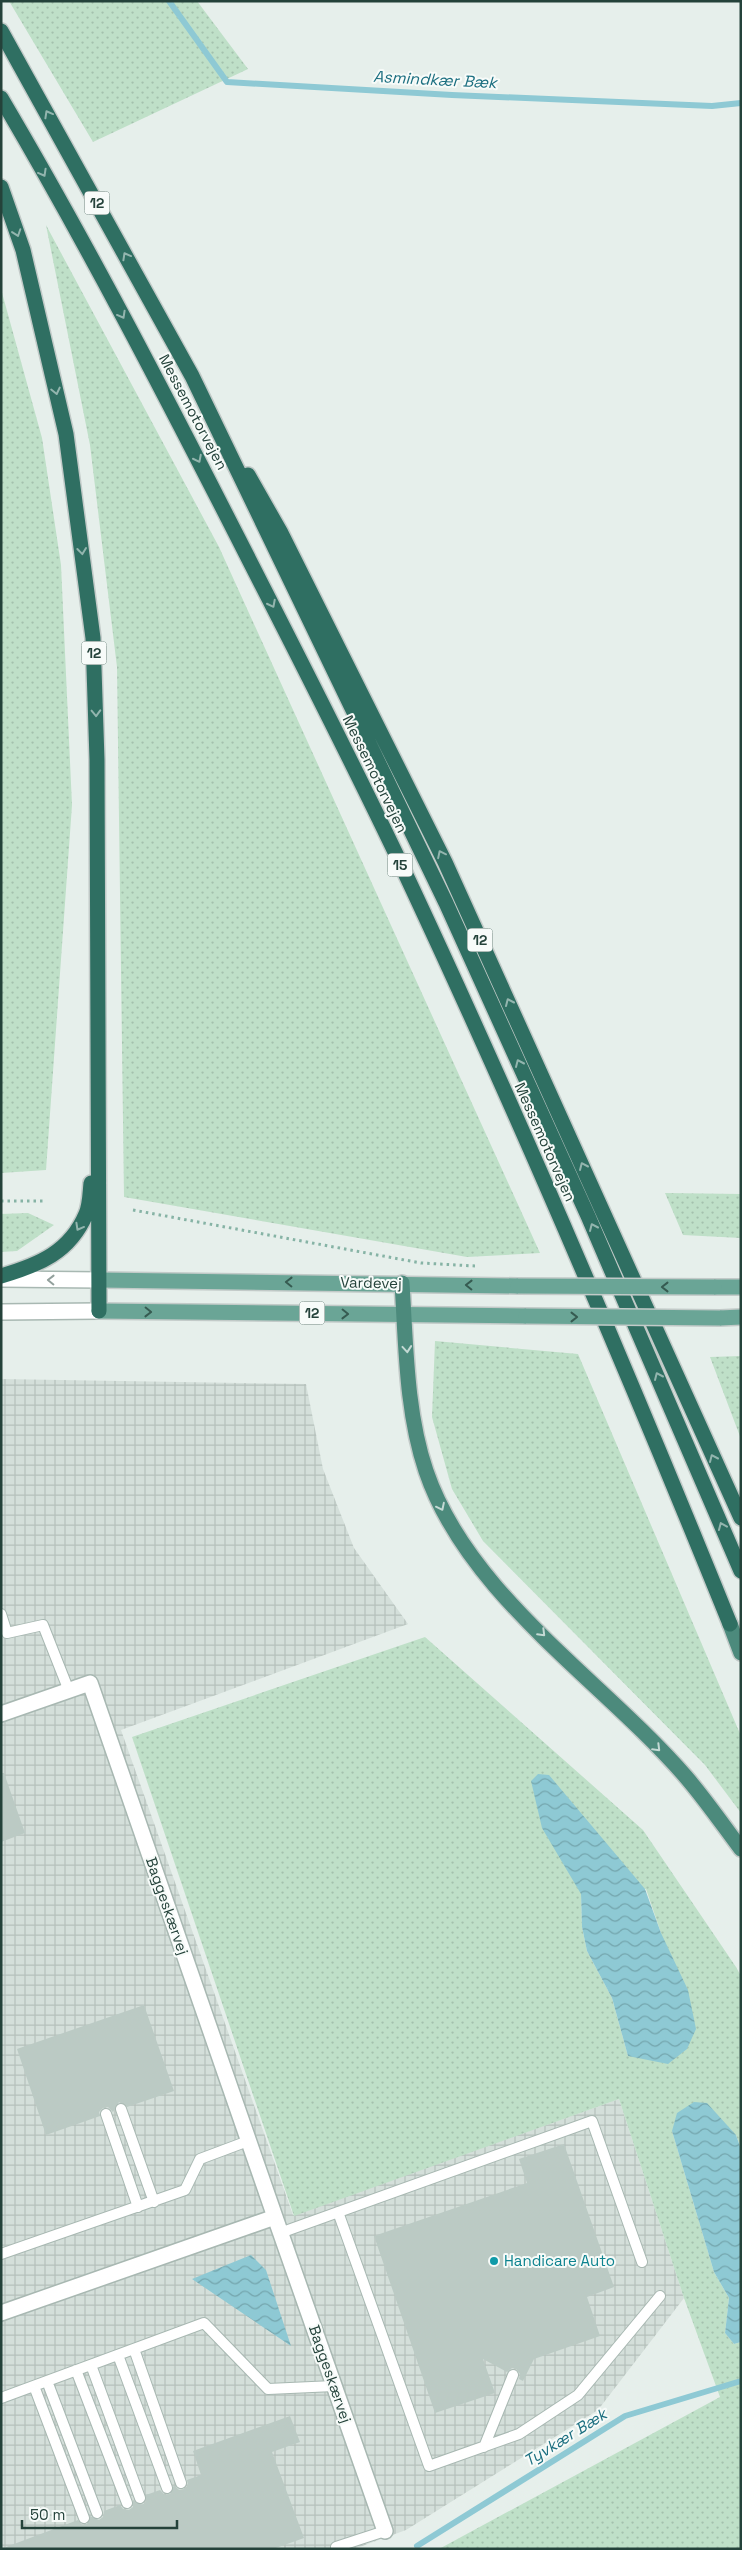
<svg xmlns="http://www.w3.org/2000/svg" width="742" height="2550" font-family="'Space Grotesk',sans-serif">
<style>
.industrial{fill:url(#industrial-grid)}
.grass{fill:url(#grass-dots);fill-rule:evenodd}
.water{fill:url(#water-waves)}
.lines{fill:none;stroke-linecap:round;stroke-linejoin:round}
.stream{stroke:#8ec9d4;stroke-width:6}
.building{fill:#bbcac4}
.service-casing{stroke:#a8b8b2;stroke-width:12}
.minor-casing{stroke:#a8b8b2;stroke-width:18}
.tertiary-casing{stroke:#a8b8b2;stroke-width:18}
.primary-casing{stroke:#c2cac8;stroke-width:18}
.trunk-casing{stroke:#c2cac8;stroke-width:18}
.motorway-casing{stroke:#c2cac8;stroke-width:18}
.path{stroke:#86b3a5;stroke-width:3;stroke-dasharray:2.5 4;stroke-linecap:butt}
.service{stroke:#fff;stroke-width:10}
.minor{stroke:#fff;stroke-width:15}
.tertiary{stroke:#fff;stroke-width:15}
.primary{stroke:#6aa596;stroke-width:15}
.trunk{stroke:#4c8a7c;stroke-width:15}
.motorway{stroke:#2f6f62;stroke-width:15}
.primary-bridge-casing{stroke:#c2cac8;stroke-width:18;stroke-linecap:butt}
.primary-bridge{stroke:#6aa596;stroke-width:15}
.oneway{stroke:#93b5ae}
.oneway2{stroke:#92a09c}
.oneway3{stroke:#365b51}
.oneway4{stroke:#c4d9d4}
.culture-dot{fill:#0f9aa8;stroke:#f7fbf9;stroke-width:2}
.labels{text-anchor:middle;stroke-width:4;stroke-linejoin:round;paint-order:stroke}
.shield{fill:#f7fbf9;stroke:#637a73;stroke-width:1}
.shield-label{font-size:14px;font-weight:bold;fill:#24423a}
.street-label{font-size:15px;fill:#24423a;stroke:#f7fbf9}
.culture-label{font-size:15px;fill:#0d838f;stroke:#f7fbf9;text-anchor:start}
.water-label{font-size:16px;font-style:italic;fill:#1c6f80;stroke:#f7fbf9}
</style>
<defs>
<pattern id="industrial-grid" width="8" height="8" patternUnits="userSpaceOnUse" patternTransform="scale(1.25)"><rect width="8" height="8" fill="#d4dfda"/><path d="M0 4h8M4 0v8" fill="none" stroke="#b6c1bc"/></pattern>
<pattern id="grass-dots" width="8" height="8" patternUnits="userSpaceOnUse" patternTransform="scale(1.25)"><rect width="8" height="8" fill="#bfe0c8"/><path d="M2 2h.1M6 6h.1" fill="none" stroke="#a4c1ad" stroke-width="1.8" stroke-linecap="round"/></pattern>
<pattern id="water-waves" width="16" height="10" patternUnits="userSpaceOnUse" patternTransform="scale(1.25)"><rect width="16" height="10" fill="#8ec9d4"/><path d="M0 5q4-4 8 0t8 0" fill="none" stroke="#74a5ad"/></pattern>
</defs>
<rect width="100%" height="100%" fill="#e6efeb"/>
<path class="industrial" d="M1,1379l305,5 17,85 31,79 54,76 -287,106 172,485 326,-116 65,199 -86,112 -192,120 -52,19h-353z"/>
<path class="grass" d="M9,1h188l51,68 -155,73z
M46,225l173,322 321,706 -73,4 -343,-60 -7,-530 -27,-222z
M1,289l41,149 19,127 11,240 -26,365 -45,3z
M665,1193l76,1v44l-58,-3z
M28,1213l26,12 -37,26 -16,1v-38z
M435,1341l143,13 163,382v77l-36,-48 -222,-224 -31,-52 -20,-72z
M741,1356v83l-31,-82z
M425,1637l218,193 93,137 5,9v173l-5,-14 -64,-4 42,141 15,26 -4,35 9,11 7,-2v207h-302l281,-152 -36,-99 -65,-199 -325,117 -162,-479zM646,1889l15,44 -33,123 -16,-58 -25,-47 -5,-24 -1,-33z"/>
<path class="water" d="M538,1774l11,1 96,114 16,44 27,57 8,39 -9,20 -19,15 -40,-8 -16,-58 -25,-47 -5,-24 -1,-33 -39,-66 -11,-47z
M694,2102l13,1 29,32 5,14v193l-7,2 -9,-11 4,-35 -15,-26 -42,-141 5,-18z
M251,2255l15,15 25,76 -99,-67z"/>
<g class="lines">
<path class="stream" d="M169,1l58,81 225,13 260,11 29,-3
M417,2546l208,-130 116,-35"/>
</g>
<path class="building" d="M1,1773h3l21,60 -24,9z
M144,2005l30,86 -47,16 -8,-5 -6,10 -5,-5 -5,1 -4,4 1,4 -54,19 -29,-86z
M564,2144l50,143 -27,10 13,39 -66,23 -11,22 -4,-2 1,-5 -4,-5 -4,-1 -5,4 -24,-13 12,34 -60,20 -61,-177 153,-53 -8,-24z
M290,2416l10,26 -28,10 32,86 -31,11h-267v-2l72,-27 4,5 5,-1 3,-8 9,4 4,-3 1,-6 16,-6 3,4 6,1 4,-3v-7l9,5 4,-3v-7l14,-5 5,5 5,-1 4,-9 5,5 5,-1 4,-4 -1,-5 14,-5 -8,-24z"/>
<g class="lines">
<defs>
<path id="service" d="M1,1614l6,19 36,-8 26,66
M121,2109l33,93
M106,2114l32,93
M338,2212l91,254 90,-32 59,-39 82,-99
M280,2233l312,-112 50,141
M1,2254l184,-64 15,-31 48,-18
M134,2349l47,134
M118,2355l49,133
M91,2365l49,133
M76,2370l51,133
M47,2381l50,132
M34,2386l50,132
M1,2398l203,-75 64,66 66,-3
M484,2447l29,-72
M336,2547l49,-16"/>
<path id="minor" d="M1,1714l89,-31 185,534 -274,96
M275,2217l110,314"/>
<path id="tertiary" d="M1,1279l99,1
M1,1312l98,-1"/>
<path id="primary" d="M100,1280l418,6
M714,1287h27
M99,1311l427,5
M720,1318l21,-1"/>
<path id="trunk" d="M402,1283c4,62 4,129 24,188 42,124 176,209 260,306 19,22 37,48 55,72
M730,1624l11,29"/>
<path id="motorway" d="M1,31l191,345 254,527 142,313 153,355
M1,98c85,144 162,293 238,442 59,116 119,232 174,350 113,242 217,487 317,734
M1,187l22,63 43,184 27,204 4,122 2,551
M248,475l33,58 164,329 296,656
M1,1276c38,-11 69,-24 85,-62 4,-9 4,-22 5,-31"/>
</defs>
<use href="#service" class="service-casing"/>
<use href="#minor" class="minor-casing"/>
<use href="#tertiary" class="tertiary-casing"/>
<use href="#primary" class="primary-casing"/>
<use href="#trunk" class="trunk-casing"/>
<use href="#motorway" class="motorway-casing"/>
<path class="path" d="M1,1201h45
M133,1210l288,53 54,3"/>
<use href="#service" class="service"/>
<use href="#minor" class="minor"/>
<use href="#tertiary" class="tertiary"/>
<use href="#primary" class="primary"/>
<use href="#trunk" class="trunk"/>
<use href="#motorway" class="motorway"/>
<defs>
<path id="primary-bridge" d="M518,1286l196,1
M526,1316l194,2"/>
</defs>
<use href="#primary-bridge" class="primary-bridge-casing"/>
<use href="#primary-bridge" class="primary-bridge"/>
</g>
<defs><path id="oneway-chevron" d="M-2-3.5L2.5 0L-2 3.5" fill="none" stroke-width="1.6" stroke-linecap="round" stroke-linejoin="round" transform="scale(1.25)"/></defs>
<g class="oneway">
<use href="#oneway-chevron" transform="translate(48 114) rotate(-119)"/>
<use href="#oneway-chevron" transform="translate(43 173) rotate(61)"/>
<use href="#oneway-chevron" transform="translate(17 233) rotate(71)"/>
<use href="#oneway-chevron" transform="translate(126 256) rotate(-119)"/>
<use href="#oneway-chevron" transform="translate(122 315) rotate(61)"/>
<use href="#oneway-chevron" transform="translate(56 391) rotate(77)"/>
<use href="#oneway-chevron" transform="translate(198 459) rotate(63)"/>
<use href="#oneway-chevron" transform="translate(82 551) rotate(83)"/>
<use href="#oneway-chevron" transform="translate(272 604) rotate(63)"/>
<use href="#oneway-chevron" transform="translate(96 713) rotate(88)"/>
<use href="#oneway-chevron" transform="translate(441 854) rotate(-116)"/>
<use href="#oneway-chevron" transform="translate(509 1002) rotate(-114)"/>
<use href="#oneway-chevron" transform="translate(519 1063) rotate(-114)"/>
<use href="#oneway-chevron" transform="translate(583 1166) rotate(-114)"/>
<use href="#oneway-chevron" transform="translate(79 1227) rotate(119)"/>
<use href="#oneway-chevron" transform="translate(593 1227) rotate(-114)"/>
<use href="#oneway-chevron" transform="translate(658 1376) rotate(-114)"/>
<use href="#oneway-chevron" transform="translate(713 1458) rotate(-114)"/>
<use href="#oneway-chevron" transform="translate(722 1526) rotate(-113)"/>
</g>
<use class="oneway2" href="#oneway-chevron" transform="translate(51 1280) rotate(-179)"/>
<g class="oneway3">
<use href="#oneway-chevron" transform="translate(289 1282) rotate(-179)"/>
<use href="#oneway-chevron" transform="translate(469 1285) rotate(-179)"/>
<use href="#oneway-chevron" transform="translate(665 1287) rotate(-180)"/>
<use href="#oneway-chevron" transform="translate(148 1312) rotate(1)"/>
<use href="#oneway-chevron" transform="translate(345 1314) rotate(1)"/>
<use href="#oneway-chevron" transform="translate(574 1317)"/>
</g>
<g class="oneway4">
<use href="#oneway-chevron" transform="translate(407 1349) rotate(85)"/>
<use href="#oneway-chevron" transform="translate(441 1507) rotate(64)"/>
<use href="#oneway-chevron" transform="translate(542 1633) rotate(45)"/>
<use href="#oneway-chevron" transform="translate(657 1748) rotate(45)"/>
</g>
<circle class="culture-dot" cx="494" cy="2261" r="5"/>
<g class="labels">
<g class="shield">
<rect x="84.5" y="191.5" width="25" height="23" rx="4"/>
<rect x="81.5" y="641.5" width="25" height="23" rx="4"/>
<rect x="387.5" y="853.5" width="25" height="23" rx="4"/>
<rect x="467.5" y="928.5" width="25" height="23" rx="4"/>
<rect x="299.5" y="1301.5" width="25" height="23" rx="4"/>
</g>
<g class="shield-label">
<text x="97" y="208">12</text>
<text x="94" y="658">12</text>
<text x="400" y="870">15</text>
<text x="480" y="945">12</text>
<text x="312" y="1318">12</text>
</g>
<g class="street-label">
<text transform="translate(193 412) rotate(62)" y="5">Messemotorvejen</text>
<text transform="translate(375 774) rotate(64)" y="5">Messemotorvejen</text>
<text transform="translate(545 1142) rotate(66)" y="5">Messemotorvejen</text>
<text transform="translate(371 1283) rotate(1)" y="5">Vardevej</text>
<text transform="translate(167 1906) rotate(71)" y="5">Baggeskærvej</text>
<text transform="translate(330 2374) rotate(71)" y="5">Baggeskærvej</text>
</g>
<g class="culture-label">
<text x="504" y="2266">Handicare Auto</text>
</g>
<g class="water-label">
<text transform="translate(435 79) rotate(3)" y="6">Asmindkær Bæk</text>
<text transform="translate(565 2437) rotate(-32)" y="6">Tyvkær Bæk</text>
</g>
</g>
<rect width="742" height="2550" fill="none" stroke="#24423a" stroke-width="5"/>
<path d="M22 2520v8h155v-8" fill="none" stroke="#24423a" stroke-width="2.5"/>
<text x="30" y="2520" font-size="15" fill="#24423a" stroke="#f7fbf9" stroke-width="4" paint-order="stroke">50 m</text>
</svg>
